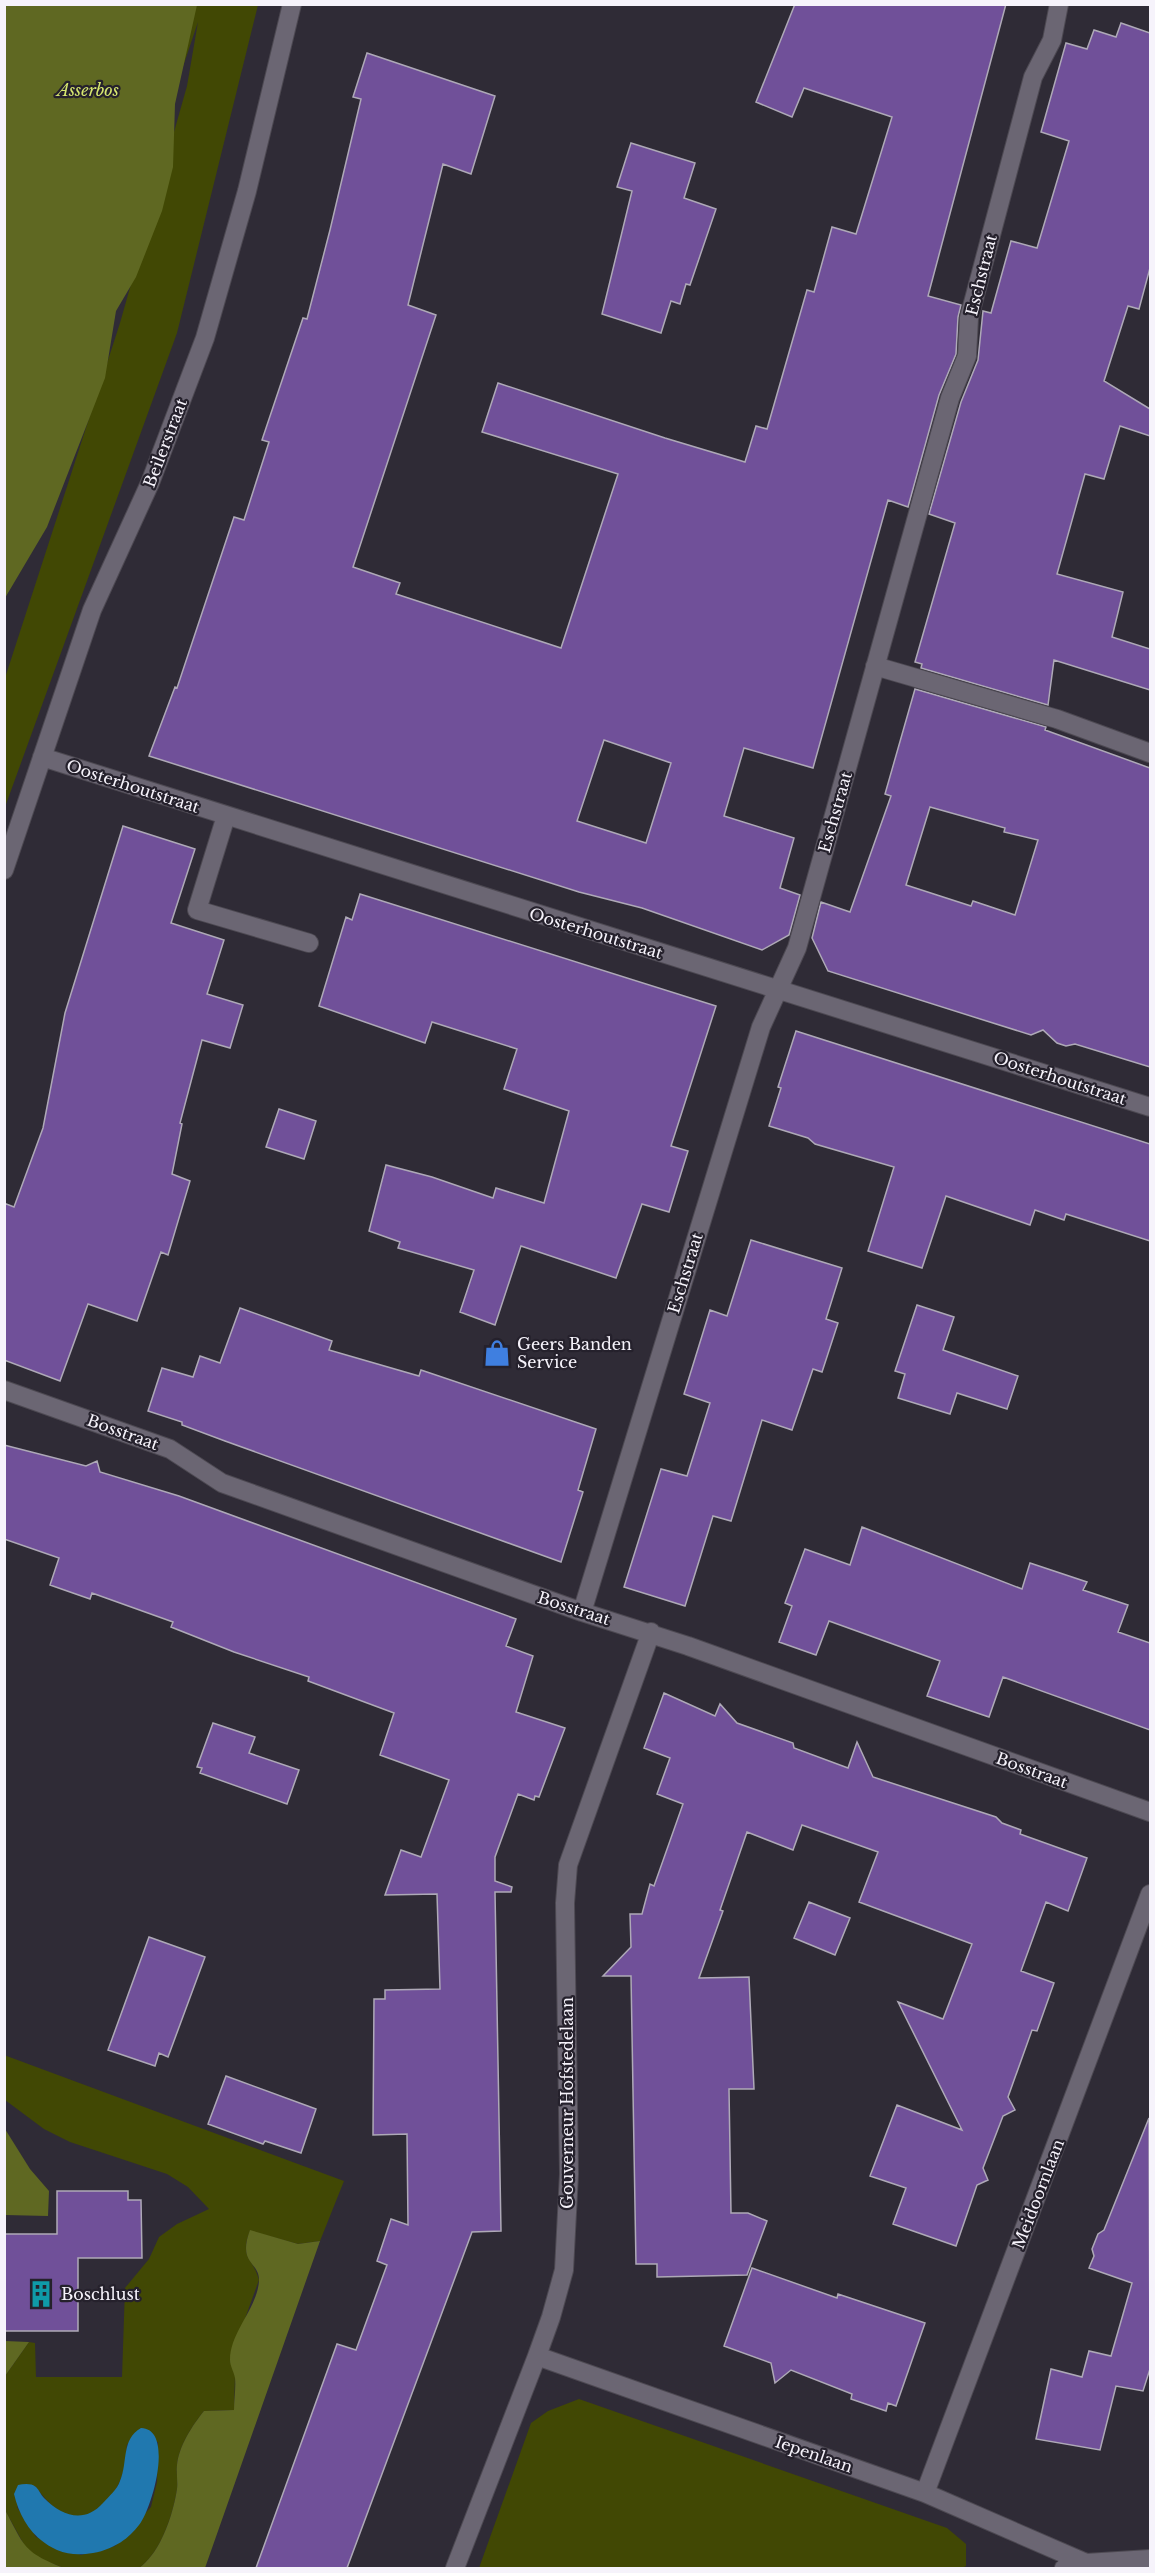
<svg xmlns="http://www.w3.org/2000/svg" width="1155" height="2573" font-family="'Libre Baskerville',serif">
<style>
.green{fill:#414804;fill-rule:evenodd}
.forest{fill:#5f6822}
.water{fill:#2078af}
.building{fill:#705099;stroke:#aea9b7;stroke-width:1.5;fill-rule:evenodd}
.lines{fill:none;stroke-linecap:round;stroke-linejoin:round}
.minor-casing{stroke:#4d4952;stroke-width:20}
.minor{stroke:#6b6673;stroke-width:18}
.labels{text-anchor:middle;stroke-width:4.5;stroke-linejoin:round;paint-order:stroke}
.park-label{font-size:16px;font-style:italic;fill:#d7e86f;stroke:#25212c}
.street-label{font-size:16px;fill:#f6f3fb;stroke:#25212c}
.poi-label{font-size:16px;fill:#f6f3fb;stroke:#25212c;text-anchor:start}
</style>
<rect width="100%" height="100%" fill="#2f2b36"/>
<path class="green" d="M5,5h253l-81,328 -172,474v-129l115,-355 67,-237 11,-64 -193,573z
M4,2055l340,126 -24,60 -22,3 -48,-13c-11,28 3,26 9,49l-29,80 5,16 -1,34 -30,1c-12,15 -25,35 -27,54 -1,8 1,16 0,24 -4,26 -16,63 -38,79h-75l-26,-10 -11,-8 -22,-40v-134l24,-34 6,1 1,34h86l3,-89 24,-29 10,-22 18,-13 32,-15 -21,-22 -21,-13 -97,-32 -26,-13 -39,-29zM158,2442l-1,40 -6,25 -36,39 -34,9 -45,-18 -19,-30 18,-21c10,13 23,29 40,31 18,2 39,-21 45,-36 5,-11 6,-25 7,-37z
M579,2399l368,129 19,16v22l-4,2h-483l52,-145 17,-12z"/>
<path class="forest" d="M5,4l192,1 -22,99 -2,63 -11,44 -26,66 -20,34 -11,67 -58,149 -42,71z
M5,2129l25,40 19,22 -1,25 -43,-1z
M250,2230l48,14 22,-3 -115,327h-66c22,-16 34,-53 38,-79 1,-8 -1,-16 0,-24 2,-19 15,-39 27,-54l30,-1c0,-10 2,-22 1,-32 -1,-6 -5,-12 -5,-18 0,-28 27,-51 29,-79 1,-20 -22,-16 -9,-51z
M5,2341l24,1 -24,34 -1,-34z
M5,2510c20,37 18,42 59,58h-59z"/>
<path class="water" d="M141,2428c34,1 11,81 -2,97 -11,15 -28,25 -46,28 -13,2 -24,2 -36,-3 -24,-11 -37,-31 -43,-56l4,-9c6,-1 13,-2 18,2 3,3 5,8 8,11 18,18 40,26 59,5 6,-7 14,-13 17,-22 8,-18 1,-42 21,-53z"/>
<path class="building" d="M795,4h211l-78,292 33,9 -3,12 -2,37 -17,41 -31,112 -20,-7 -75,268 -69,-20 -20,68 70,22 -14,50 20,7 -11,40 -27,15 -120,-42 -63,-16 -430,-136 26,-69 2,1 57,-171 10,3 25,-78 -7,-2 41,-122 4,1 23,-89 31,-131 -8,-2 14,-44 128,43 -24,78 -28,-10 -35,141 28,10 -83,252 47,16 -4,11 165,54 57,-174 -136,-42 16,-49 167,55 80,24 11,-36 11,3 40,-139 7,2 18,-65 24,7 36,-117 -88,-29 -12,29 -36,-15zM604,740l67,23 -25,80 -69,-22z
M1121,23l29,10v235l-11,41 -11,-3 -24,75 46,28v27l-30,-10 -16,53 -19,-5 -28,100 66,18 -11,45 38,12v41l-96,-30 -6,45 -127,-37 1,-4 -7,-2 40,-139 -26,-9 32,-112 17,-42 5,-49 8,2 20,-72 26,7 32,-107 -28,-9 25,-89 21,6 7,-19 22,7z
M631,143l64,20 -11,35 32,11 -26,76 -4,-1 -6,20 -9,-3 -10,32 -59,-19 30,-123 -15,-4z
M915,689l131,38 -1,3 105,38v299l-75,-23 -9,2 -9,-3 -14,-13 -12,5 -203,-64 -16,-33 9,-36 29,10 41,-116 -6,-2zM930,807l75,21 -1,4 34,8 -23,75 -42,-14 -2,5 -65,-21z
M123,826l72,23 -24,74 53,17 -17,54 36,11 -13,43 -28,-8 -22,83 2,1 -10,50 18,7 -22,74 -7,-3 -24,69 -49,-17 -28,77 -56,-21v-157l10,4 29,-79 22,-115z
M360,894l356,112 -45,140 17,5 -19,61 -27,-8 -26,74 -95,-32 -26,79 -35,-13 14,-42 -76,-22 2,-6 -31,-11 17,-66 46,12 61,21 3,-10 48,15 25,-92 -65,-22 13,-40 -85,-27 -7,21 -106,-37 27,-89 6,3z
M796,1031l354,113v97l-84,-27 -2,6 -29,-10 -5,15 -84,-29 -24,72 -54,-17 26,-84 -79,-23 -7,-6 -39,-12 12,-38 -3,-1z
M279,1109l37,12 -12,38 -38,-12z
M751,1240l91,28 -16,51 12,4 -16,49 -9,-3 -21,61 -30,-10 -31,101 -18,-5 -28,90 -61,-19 37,-118 26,7 23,-73 -26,-9 26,-84 17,6z
M917,1305l37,12 -11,33 75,26 -11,33 -50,-16 -7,21 -52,-16 7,-24 -10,-3z
M240,1308l92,33 -3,9 90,26 2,-6 175,59 -18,61 5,2 -22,70 -336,-121 -43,-16v-3l-34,-11 14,-43 31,9 7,-21 20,7z
M4,1445l82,21 11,-5 3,11 79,24 337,123 -10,27 27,10 -17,56 49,16 -26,69 -4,-1 -1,4 -16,-6 -23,63v24l17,6 -1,5h-16l6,339 -29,1 -125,336h-91l81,-224 19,6 31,-85 -10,-4 14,-42 17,6 -1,-91 -34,1 1,-136h11v-9l55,-1 -3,-95 -52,1 16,-45 20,7 28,-77 -69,-25 14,-42 -86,-32 1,-4 -75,-25 -63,-25 2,-5 -81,-29 -2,6 -40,-14 9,-27 -55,-19z
M862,1527l160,62 8,-26 57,19 -4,8 45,15 -10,27 32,11v87l-147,-53 -14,40 -62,-21 13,-35 -111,-40 -13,34 -37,-13 13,-36 -7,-3 20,-54 45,16z
M664,1693l51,23 5,-12 17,19 56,20 1,5 54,20 9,-26 16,35 123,40 6,6 19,7 -1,4 67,24 -19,53 -22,-9 -25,69 33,12 -17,48 -5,-1 -24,67 7,13 -12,6 -20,52 5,12 -11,5 -21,61 -63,-22 13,-36 -36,-12 27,-71 65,25 -64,-128 45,17 29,-75 -113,-42 19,-50 -76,-27 -9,25 -46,-18 -27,78 3,1 -24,67 50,-1 5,112h-25l2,124h17l19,8 -20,54 -90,2v-13h-21l-5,-288h-28l28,-29 -1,-33h12l8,-30 4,2 29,-82 -26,-10 13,-36 -26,-10z
M213,1723l42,14 -6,16 50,17 -12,34 -87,-31 2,-5 -5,-1z
M809,1902l41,16 -15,37 -41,-17z
M149,1937l56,20 -37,100 -9,-4 -4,13 -47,-16z
M226,2076l90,33 -15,44 -36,-12 -2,3 -55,-20z
M1149,2118l1,251 -7,22 -27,-5 -16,64 -64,-11 15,-70 31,8 7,-26 22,5 21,-73 -43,-15 5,-12 -2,-7 6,-15 6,-4z
M57,2191h71v9h13l1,58h-64v73h-74v-97h53z
M752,2268l85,30 1,-4 87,29 -29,83 -8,-3 -2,8 -35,-12 1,-5 -61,-24 -16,13 -4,-20 -47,-17z"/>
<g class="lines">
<defs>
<path id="minor" d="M875,666l182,53 93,34
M42,757l1108,350
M226,816l-29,94 112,33
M4,870l88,-260 58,-127 55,-145 42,-147 45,-187
M4,1390l166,59 52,34 360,129 106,34 462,166
M582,1612l179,-585 36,-79 153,-550 17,-42 2,-38 64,-241 19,-37 7,-36
M537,2356l388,137 161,70
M925,2493l225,-599
M455,2568l82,-212 14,-39 13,-47 5,-96 -4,-271 3,-38 83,-233
M1064,2568l22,-5 64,-4"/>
</defs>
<use href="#minor" class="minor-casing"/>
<use href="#minor" class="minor"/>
</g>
<defs>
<symbol id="shop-bare" viewBox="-9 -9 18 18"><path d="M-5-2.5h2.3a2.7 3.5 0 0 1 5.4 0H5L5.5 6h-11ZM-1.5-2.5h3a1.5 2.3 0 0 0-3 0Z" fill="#3f7fe0" stroke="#25212c" stroke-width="2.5" paint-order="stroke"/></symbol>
<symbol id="building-bare" viewBox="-9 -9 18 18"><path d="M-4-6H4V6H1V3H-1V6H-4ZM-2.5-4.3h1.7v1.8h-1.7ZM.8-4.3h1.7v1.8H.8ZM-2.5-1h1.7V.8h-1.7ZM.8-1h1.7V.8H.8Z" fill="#0f9aa8" stroke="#25212c" stroke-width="2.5" paint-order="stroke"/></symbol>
</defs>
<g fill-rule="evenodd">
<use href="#shop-bare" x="478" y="1334" width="38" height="38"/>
<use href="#building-bare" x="22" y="2275" width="38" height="38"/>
</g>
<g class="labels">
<g class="park-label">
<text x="88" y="96">Asserbos</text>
</g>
<g class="street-label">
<text transform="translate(981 275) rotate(-76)" y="6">Eschstraat</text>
<text transform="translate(165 443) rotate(-69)" y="6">Beilerstraat</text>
<text transform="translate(133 786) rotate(18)" y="6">Oosterhoutstraat</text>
<text transform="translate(835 812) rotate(-74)" y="6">Eschstraat</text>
<text transform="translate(596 933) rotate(17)" y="6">Oosterhoutstraat</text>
<text transform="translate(1060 1078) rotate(18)" y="6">Oosterhoutstraat</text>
<text transform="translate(685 1273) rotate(-73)" y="6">Eschstraat</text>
<text transform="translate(123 1432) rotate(20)" y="6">Bosstraat</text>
<text transform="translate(574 1608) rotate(18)" y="6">Bosstraat</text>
<text transform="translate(1032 1770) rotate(20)" y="6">Bosstraat</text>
<text transform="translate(567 2103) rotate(-90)" y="6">Gouverneur Hofstedelaan</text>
<text transform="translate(1038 2194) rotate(-69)" y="6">Meidoornlaan</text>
<text transform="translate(814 2454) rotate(19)" y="6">Iepenlaan</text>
</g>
<g class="poi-label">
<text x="517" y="1350">Geers Banden<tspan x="517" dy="18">Service</tspan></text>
<text x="61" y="2300">Boschlust</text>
</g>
</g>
<rect width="1155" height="2573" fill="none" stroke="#f6f3fb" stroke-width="12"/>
</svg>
